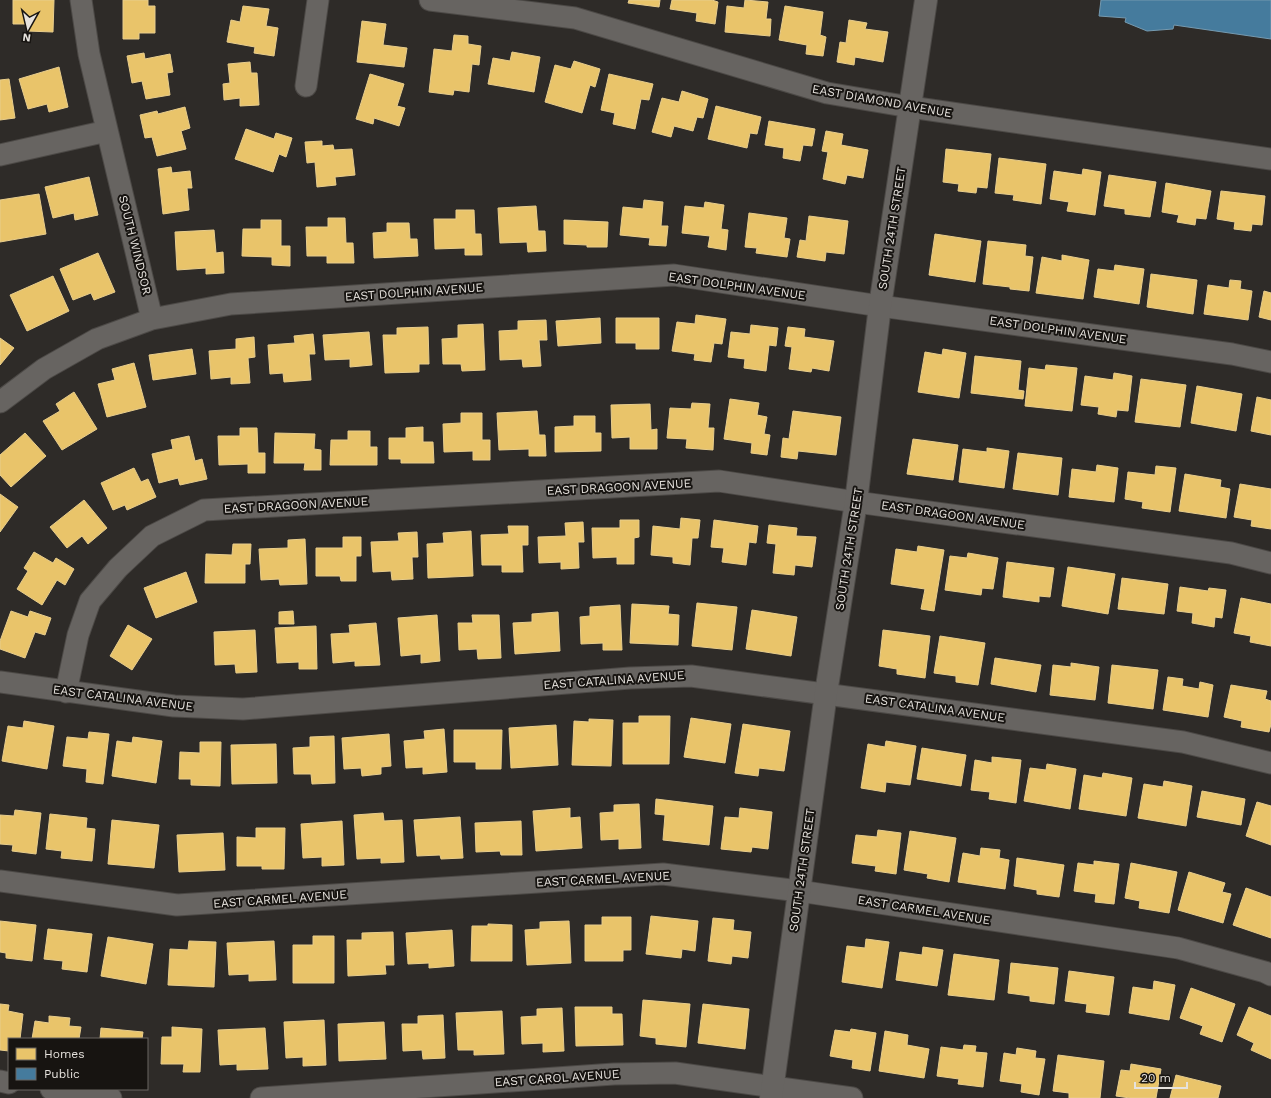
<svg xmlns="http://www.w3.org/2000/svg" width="1271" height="1098" font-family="'Work Sans',sans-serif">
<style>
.homes{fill:#e9c46a;stroke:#e8cd8c}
.public{fill:#457b9d;stroke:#759ab0}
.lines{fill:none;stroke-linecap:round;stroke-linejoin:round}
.minor-casing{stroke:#4c4946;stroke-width:23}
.tertiary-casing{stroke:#4c4946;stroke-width:24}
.minor{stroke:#676461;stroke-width:21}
.tertiary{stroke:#676461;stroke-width:22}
.labels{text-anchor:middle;stroke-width:4;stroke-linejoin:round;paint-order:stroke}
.street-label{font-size:12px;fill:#e6e2dd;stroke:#171411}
</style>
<rect width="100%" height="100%" fill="#2e2b28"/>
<path class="homes" d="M13,0h41l-1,32 -26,-1v-7h-14z
M123,0h25v6h7v27h-16v6h-16z
M629,0h31l-1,7 -31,-4z
M672,0h40l6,2 -3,22 -19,-3 1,-8 -27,-4z
M745,0l23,2 -2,17h5l-1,17 -45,-4 2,-26 17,2z
M243,6l26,3 -3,17 12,2 -4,28 -20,-3 1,-6 -28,-5 4,-22 9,2z
M785,6l38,6 -3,23 6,2 -3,19 -17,-2 1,-9 -28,-5z
M849,20l18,3 -2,6 23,3 -5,30 -28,-5 -1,8 -17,-3 3,-20 6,1z
M362,21l24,3 -3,21 24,3 -3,19 -47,-5z
M454,35l14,1v8l13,2 -2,19 -7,-1 -3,28 -15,-2 -1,5 -24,-3 5,-43 18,2z
M512,52l28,5 -6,35 -46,-8 5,-26 17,3z
M144,53l1,6 25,-5 3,18 -6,1 3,22 -24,4 -4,-18 -10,2 -5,-27z
M574,61l26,8 -5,18 -5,-2 -8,28 -37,-11 10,-37 16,4z
M250,62l1,11h6l2,32 -19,1v-8l-16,2 -1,-16 7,-1 -2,-19z
M59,67l9,40 -19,5 -2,-8 -19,5 -9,-30z
M370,74l34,10 -7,22 8,2 -6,18 -25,-8 -1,6 -17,-5z
M609,74l44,10 -4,16 -8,-1 -6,30 -22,-5 2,-11 -14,-3z
M9,79l6,39 -15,2v-40z
M682,91l26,8 -5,19 -6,-1 -4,14 -19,-5 -3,11 -19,-5 10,-34 17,4z
M716,106l45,11 -4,17 -7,-1 -3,15 -39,-9z
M185,107l5,21 -9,3 5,18 -29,7 -5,-19 -7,1 -5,-23 17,-4 1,3z
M769,121l46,8 -3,17 -9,-1 -3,16 -17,-3 1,-10 -19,-3z
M246,129l28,10 2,-6 16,5 -6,19 -7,-3 -6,18 -38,-13z
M826,131l17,3 -2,11 27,5 -5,28 -16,-3 -2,9 -22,-5 5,-27 -6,-1z
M322,141v5l11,-1 1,5 18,-1 3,26 -20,2 1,8 -19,2 -2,-25 -8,1 -2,-21z
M946,149l45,5 -4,34 -10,-1 -1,6 -18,-2 1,-7 -16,-2z
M999,158l47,6 -5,40 -28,-4 1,-5 -19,-2z
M171,167l1,6 18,-2 2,17h-5l2,22 -26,4 -5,-45z
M1083,169l18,3 -6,43 -28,-4 2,-9 -19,-3 4,-28 28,4z
M1109,175l47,7 -6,35 -25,-3v-5l-21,-3z
M89,177l9,38 -23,5 -1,-7 -21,5 -8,-31z
M1166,183l45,8 -5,28 -10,-1 -1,7 -18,-3 2,-7 -17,-3z
M1221,191l44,5 -3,29 -10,-1 -1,7 -17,-2 1,-7 -18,-3z
M39,194l7,40 -46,8v-42z
M644,200l19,2 -2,24h7l-2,20 -17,-1 1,-7 -30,-3 3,-28 20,2z
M705,202l19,3 -3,24 7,1 -2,20 -18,-3 2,-11 -28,-3 3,-27 19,2z
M536,206l2,25h7l1,20 -18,1 -1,-10 -27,1 -2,-35z
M456,210h18l1,24h6l1,21h-17v-7l-30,1 -1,-30h22z
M749,213l38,5 -3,20 6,1 -3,18 -31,-4 1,-5 -12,-1z
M809,216l39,5 -4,33 -18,-2 -1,9 -28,-4 3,-17 6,1z
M328,218h17l1,25h7l1,20h-27v-7h-20l-1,-29h22z
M261,220h20v26h9v20l-18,-1v-8l-30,-1 1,-27h18z
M564,220l44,2 -1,25h-20v-2l-23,-1z
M387,223h22l1,16h7l1,17 -44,2 -1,-25 14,-1z
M214,230l2,23 7,-1 1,21 -18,1v-6l-29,2 -2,-38z
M935,234l46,7 -6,41 -46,-7z
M988,241l38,4 -1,11 8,1 -4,34 -19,-2v-2l-27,-3z
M98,253l17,39 -21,8 -3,-7 -18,7 -13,-31z
M1062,255l27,5 -6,39 -47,-6 6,-36 20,4z
M1115,265l29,4 -5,35 -45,-7 4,-28 16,2z
M1151,274l46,6 -4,34 -46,-7z
M53,276l16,35 -42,20 -17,-36z
M1230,280l11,1 -1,8 12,2 -4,29 -44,-6 4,-29 21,3z
M1264,291l7,2v27l-12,-3z
M696,315l30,4 -4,25 -8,-1 -3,19 -17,-2 1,-6 -23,-3 5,-29 18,2z
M600,318l1,25 -43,3 -2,-25z
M616,318h43v31h-23v-6h-20z
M546,320l1,20h-8l2,26 -18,1 -1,-8 -22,1 -1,-29 19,-1v-9z
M483,324l2,46 -23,1 -1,-7h-18l-1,-25 16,-1v-13z
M751,325l27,3 -2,18 -7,-1 -3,26 -22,-3 1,-9 -17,-2 3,-25 19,2z
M428,327l1,37h-10v8l-34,1 -2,-38h14v-7z
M788,327l17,2 -1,8 30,4 -5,30 -17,-3 -1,4 -22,-3 3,-22 -7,-1z
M369,332l3,33 -22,2v-8l-25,1 -2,-25z
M313,334l2,20h-6l2,26 -27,2 -1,-9 -13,1 -2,-29 27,-2 -1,-7z
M254,337l1,20 -7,1 2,25 -19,1v-7l-20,2 -2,-28 27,-2v-10z
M0,338l14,10 -14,17z
M192,349l4,25 -43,6 -4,-25z
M943,349l23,4 -7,45 -41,-6 7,-40 17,3z
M975,356l46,5 -3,29 6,1 -1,8 -52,-6z
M134,363l12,44 -39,10 -9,-33 17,-4 -3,-11z
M1046,365l31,3 -5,43 -47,-5 4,-38 16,2z
M1114,373l18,3 -4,35 -11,-1 -1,7 -18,-3 1,-7 -18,-2 4,-29 28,4z
M1141,379l45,6 -6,42 -45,-5z
M1197,386l45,8 -6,37 -45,-8z
M74,392l23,37 -35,21 -19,-29 17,-10 -4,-7z
M1257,397l14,3v35l-20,-4z
M730,399l29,4 -2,12 10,2 -3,17 6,1 -3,20 -16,-2 1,-10 -28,-4z
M692,403l18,1 -2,24h6l-1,22 -27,-2 1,-9 -20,-1 3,-30 21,1z
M650,404l1,26 6,-1v20h-27v-12l-18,1 -1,-33z
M537,411l2,24h6l1,21h-17v-7l-30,1 -2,-37z
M793,411l48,6 -5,38 -38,-4 -1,8 -16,-2 2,-19 6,1z
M461,413h21v27h8v20h-17v-9l-29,1 -1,-28 18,-1z
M574,416h21v17h6v18l-46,1v-25l19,-1z
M423,427v15h10l1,21h-33v-4h-12v-21h17v-10z
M240,428h17l1,25h7v20h-17v-9l-29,1 -1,-29h22z
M348,431h22v16h7v18h-47l1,-25h17z
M25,433l21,23 -35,31 -11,-12v-20z
M275,433l40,1 -1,15 7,1v20h-17l1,-7h-31z
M189,436l6,25 7,-2 5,20 -27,6 -2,-7 -19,5 -7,-29 21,-5 -2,-9z
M913,439l45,6 -5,35 -46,-6z
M987,448l22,3 -5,37 -45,-6 4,-33 24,3z
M1018,453l44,5 -4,37 -45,-6z
M1097,465l21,3 -4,34 -45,-5 3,-28 24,3z
M1156,466l20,2 -6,44 -28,-4 1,-6 -18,-3 3,-27 27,3z
M134,468l7,14 7,-3 8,18 -29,13 -2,-5 -12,5 -12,-27z
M1185,474l36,6 -1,7 10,2 -4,29 -47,-7z
M1240,484l31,5v40l-20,-3 1,-6 -18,-3z
M0,494l18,13 -18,25z
M84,500l23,28 -19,16 -6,-8 -15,12 -17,-21z
M681,518l19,2 -2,18h-6l-2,27 -17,-2v-6l-22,-2 2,-29 27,3z
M620,520h19v17l-5,1v26h-17v-7l-24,1 -1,-30h28z
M714,520l44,6 -2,17 -7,-1 -3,23 -24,-3 2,-14 -13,-1z
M583,522l1,20h-6l1,26 -18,1v-7l-22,1 -1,-26 28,-1 -1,-13z
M769,525l28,3 -1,8 20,1 -4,30 -17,-2 -1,10 -21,-2 3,-29 -9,-1z
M508,526h20v19h-6l1,27h-21v-7h-20l-1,-30 28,-1z
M471,531l2,45 -45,2 -1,-34 17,-1 -1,-10z
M417,532l1,25h-6l1,22 -21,1 -1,-9 -18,1 -2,-30 28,-1 -1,-8z
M343,537h18v19h-5v25h-15l-1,-5h-24v-28h27z
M305,539l2,45 -27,1 -1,-6 -18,1 -2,-31 29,-1v-8z
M233,544h18l-1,20h-5v19h-40l1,-29 26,1z
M918,546l26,4 -10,61 -13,-2 4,-20 -34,-5 5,-35 21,3z
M34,552l19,11 3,-5 18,11 -9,16 -8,-5 -15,25 -25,-16 11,-18 -4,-3z
M968,553l30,5 -5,31 -11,-1 -1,7 -36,-5 5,-34 17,2z
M1007,562l47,6 -4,29 -11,-1v6l-36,-5z
M1068,567l47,7 -7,40 -46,-8z
M186,572l11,30 -41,16 -12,-30z
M1122,578l46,6 -4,30 -46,-5z
M1180,587l28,4 1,-3 17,2 -4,28 -7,-1 -1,10 -22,-4 1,-10 -16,-2z
M1241,598l30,6v42l-21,-4 1,-6 -17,-3z
M697,603l40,4 -5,43 -40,-4z
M632,604l37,2 -1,8 11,1 -1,30 -48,-2z
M620,605l2,45h-19v-7l-22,1 -1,-27 10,-1v-9z
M752,610l45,7 -6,39 -45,-7z
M11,611l17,6 2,-6 21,7 -6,17 -10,-3 -10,26 -25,-9v-8z
M293,611l1,13h-15v-12z
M558,612l2,39 -45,3 -2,-31 19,-1v-8z
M437,615l3,46 -19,2v-9l-20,2 -3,-38z
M472,615h27l2,43 -23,1 -1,-10 -18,1 -1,-27h15z
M376,623l4,42 -25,1v-5l-22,2 -2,-29 19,-1 -1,-8z
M128,625l24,14 -20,31 -22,-14z
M316,626l1,43h-18v-7l-22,1 -2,-35z
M255,630l2,42 -21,1 -1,-9 -20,1 -1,-33z
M883,630l47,6 -5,42 -28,-4v-5l-18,-3z
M940,636l45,7 -7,42 -22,-3v-6l-22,-3z
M995,658l46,7 -5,27 -45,-8z
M1071,663l28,4 -4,33 -45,-5 3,-30 18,2z
M1112,665l46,5 -5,39 -45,-6z
M1168,677l15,2 -1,7 17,3 1,-7 13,3 -5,32 -45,-7z
M1231,685l36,6 -2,8 6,2v23l-2,8 -28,-5 1,-6 -18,-4z
M639,716h31l-1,48h-46v-41h16z
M691,718l40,6 -6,39 -41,-6z
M589,719l24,1 -2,46 -39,-1 2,-44 15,1z
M24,721l30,5 -7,43 -45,-8 6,-35 15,2z
M743,724l47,7 -6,40 -25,-3 -1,8 -23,-3z
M556,725l2,40 -47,3 -2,-40z
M444,729l3,43 -24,2v-7l-17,1 -2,-27 21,-2 -1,-8z
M454,730h48l-1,39h-25v-7h-22z
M89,732l20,2 -6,50 -17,-2 1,-13 -24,-3 4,-29 21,2z
M389,734l2,32 -10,1v7l-19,2 -1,-8 -17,1 -2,-31z
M334,736l1,47 -23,1 -1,-10h-17l-1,-26 17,-1v-10z
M133,737l29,4 -6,42 -44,-7 5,-35 15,2z
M886,741l30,5 -6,39 -24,-3 -1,10 -24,-4 7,-44 17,3z
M200,742h21l-1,44 -29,-1v-6h-12l1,-27 20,1z
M276,744l1,39 -45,1 -1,-39z
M922,748l44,7 -5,31 -44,-7z
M992,757l29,3 -5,43 -27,-4 1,-7 -19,-2 4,-30 17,3z
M1047,764l29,5 -6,40 -46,-8 6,-33 16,2z
M1103,773l29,5 -6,38 -47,-7 5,-34 18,3z
M1164,781l28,5 -6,40 -48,-8 6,-34 19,3z
M1202,791l43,8 -4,26 -44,-8z
M656,799l57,7 -4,39 -46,-5 2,-25 -10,-1z
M1257,802l14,4v39l-25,-9z
M639,804l2,44 -22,1v-10l-18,1 -1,-27 14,-1v-7z
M570,808v10l10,-1 2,31 -46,3 -3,-40z
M740,808l32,4 -4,37 -16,-2 -1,5 -30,-3 4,-32 14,1z
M15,810l26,3 -5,41 -24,-3 1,-6 -13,-1v-29l14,1z
M383,813l1,8 18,-1 2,42 -23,1v-5l-24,1 -3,-44z
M50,814l37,4 -1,10 9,1 -3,32 -31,-3 1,-7 -16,-2z
M460,817l3,41 -22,1 -1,-4 -23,1 -3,-36z
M112,820l47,5 -5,43 -46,-4z
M342,821l2,44 -22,1v-9l-19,1 -2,-34z
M521,821l1,34h-21l-1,-4 -24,1 -1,-29z
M256,828h29l-1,41h-22v-3h-25v-29l19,1z
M878,830l23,3 -5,41 -21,-3 1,-5 -24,-3 4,-28 21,2z
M910,831l46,7 -7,44 -22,-4 1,-4 -24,-4z
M223,833l2,37 -46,2 -2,-37z
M981,848l19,2 -1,8 10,2 -4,29 -47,-7 5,-29 17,3z
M1017,858l47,7 -5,32 -22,-3v-4l-23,-4z
M1094,861l25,3 -5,40 -19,-2 1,-8 -22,-3 4,-28 16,2z
M1131,863l46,9 -8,41 -30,-5 1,-7 -15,-3z
M1189,872l36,11 -3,9 9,2 -8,29 -45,-13z
M1246,888l25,9v41l-38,-13z
M651,916l47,5 -3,30 -13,-2 -1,9 -35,-4z
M602,917h29v33h-8v11h-38v-36h17z
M713,918l21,2 -1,10 18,2 -3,26 -16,-2 -1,8 -23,-3z
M0,921l36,4 -4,36 -26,-3v-5l-6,-1z
M569,921l2,42 -44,2 -2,-35 15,-1v-7z
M488,924l24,1v36h-41l1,-35h16z
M48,929l44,5 -5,38 -25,-3 1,-8 -19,-2z
M452,930l2,36 -25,2v-5l-21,1 -2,-31z
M393,932l1,33h-9l1,9 -38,2 -1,-36h15v-7z
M313,936h21v47h-41v-38h20z
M108,937l45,7 -7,40 -45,-8z
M866,939l23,3 -7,46 -40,-6 5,-36 18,2z
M189,941l27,1 -2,45 -46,-2 2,-36 18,1z
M274,941l2,39 -27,1v-7l-20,1 -2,-32z
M923,947l20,3 -6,36 -41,-6 4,-28 22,3z
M954,954l45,6 -5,40 -46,-5z
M1011,963l47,5 -4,36 -24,-3v-5l-22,-3z
M1069,971l45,6 -5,38 -23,-3 1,-8 -22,-3z
M1154,981l21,4 -6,35 -40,-7 4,-26 20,3z
M1191,988l44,16 -13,38 -22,-8 3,-8 -23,-8z
M643,1000l47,4 -4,43 -30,-3v-6l-16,-2z
M0,1004l9,1 -1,6 15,3 -3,25h-11v12l-9,-1z
M703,1004l46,5 -4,40 -47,-6z
M575,1007h37v7h10l1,31 -47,1z
M1249,1007l22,9v43l-20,-9 3,-7 -17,-8z
M562,1008l2,43 -21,1v-9l-21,1 -1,-27 16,-1v-7z
M502,1011l2,43 -30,1v-5h-16l-2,-37z
M443,1015l2,43 -22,1 -1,-9 -19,1 -1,-27h16v-8z
M49,1016l21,2 -1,8 12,1 -2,12h-47l3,-18 14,2z
M324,1020l2,45 -23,1v-9l-17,1 -2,-36z
M384,1022l2,37 -47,2 -1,-37z
M172,1027l30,2 -2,43h-17l1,-8h-23l1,-27h10z
M101,1028l42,4 -1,7h-42z
M265,1028l3,41 -31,1v-6l-17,1 -2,-35z
M851,1029l25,4 -6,38 -18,-3 1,-8 -23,-4 5,-26 15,2z
M885,1031l23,4 -1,10 22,4 -5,29 -45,-7z
M964,1045l12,1 -1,6 12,1 -4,34 -25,-3 1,-5 -22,-3 4,-29 22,3z
M1017,1048l19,3 -1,7 10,1 -6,36 -18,-3 1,-8 -22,-3 4,-28 12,2z
M1058,1055l46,6 -4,37h-31v-5l-16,-2z
M1131,1064l30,5 -5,29h-26l-14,-2 5,-26 9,1z
M1176,1075l45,11 -3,12h-48z"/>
<path class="public" d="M1101,0h170v39l-97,-14 -1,4 -26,2 -22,-9 1,-4 -27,-2z"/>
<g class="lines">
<defs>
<path id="minor" d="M81,0l8,54 63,265
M430,0l145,18 252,75 83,14 361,52
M306,86l12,-86
M0,155l107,-24
M0,402l44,-33 53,-30 55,-20 79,-15 443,-29 206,31 352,48 39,8
M0,682l174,24 69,3 387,-31 61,-2 492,66 88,21
M66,692l12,-57 12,-34 28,-33 34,-32 52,-26 515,-29 137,21 375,51 40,10
M0,881l177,24 486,-31 136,17 379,57 87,24 6,3
M0,1081l9,2
M51,1089l60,9
M261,1098l353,-24 61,-1 177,25"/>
<path id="tertiary" d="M771,1098l55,-405 30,-191 24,-196 46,-306"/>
</defs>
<use href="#minor" class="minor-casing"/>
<use href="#tertiary" class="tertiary-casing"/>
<use href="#minor" class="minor"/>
<use href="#tertiary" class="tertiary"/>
</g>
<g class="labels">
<g class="street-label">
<text transform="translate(882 101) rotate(10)" y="4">EAST DIAMOND AVENUE</text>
<text transform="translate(892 228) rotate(-81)" y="4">SOUTH 24TH STREET</text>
<text transform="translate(135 245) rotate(76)" y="4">SOUTH WINDSOR</text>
<text transform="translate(737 286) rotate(8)" y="4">EAST DOLPHIN AVENUE</text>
<text transform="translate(414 292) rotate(-4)" y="4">EAST DOLPHIN AVENUE</text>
<text transform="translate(1058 330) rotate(8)" y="4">EAST DOLPHIN AVENUE</text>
<text transform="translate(619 487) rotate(-3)" y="4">EAST DRAGOON AVENUE</text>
<text transform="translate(296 505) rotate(-3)" y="4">EAST DRAGOON AVENUE</text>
<text transform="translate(953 515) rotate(8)" y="4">EAST DRAGOON AVENUE</text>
<text transform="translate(849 549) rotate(-81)" y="4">SOUTH 24TH STREET</text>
<text transform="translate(614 680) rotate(-4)" y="4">EAST CATALINA AVENUE</text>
<text transform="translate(123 698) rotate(7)" y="4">EAST CATALINA AVENUE</text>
<text transform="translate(935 708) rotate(8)" y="4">EAST CATALINA AVENUE</text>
<text transform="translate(802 870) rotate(-82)" y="4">SOUTH 24TH STREET</text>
<text transform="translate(603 879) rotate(-3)" y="4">EAST CARMEL AVENUE</text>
<text transform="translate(280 899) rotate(-4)" y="4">EAST CARMEL AVENUE</text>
<text transform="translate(924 910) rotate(9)" y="4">EAST CARMEL AVENUE</text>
<text transform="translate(557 1078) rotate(-4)" y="4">EAST CAROL AVENUE</text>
</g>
</g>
<rect x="8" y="1038" width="140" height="52" fill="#171411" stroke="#6a6663"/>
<rect x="16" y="1048" width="20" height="12" fill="#e9c46a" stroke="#6a6663"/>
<text x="44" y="1058" font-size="12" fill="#e6e2dd">Homes</text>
<rect x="16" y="1068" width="20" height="12" fill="#457b9d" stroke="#6a6663"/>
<text x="44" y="1078" font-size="12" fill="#e6e2dd">Public</text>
<g transform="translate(28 28) rotate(188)" stroke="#171411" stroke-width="3" paint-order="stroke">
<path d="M0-3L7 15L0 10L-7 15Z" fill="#e6e2dd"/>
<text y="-6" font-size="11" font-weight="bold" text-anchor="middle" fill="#e6e2dd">N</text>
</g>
<path d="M1135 1082v6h52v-6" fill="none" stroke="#e6e2dd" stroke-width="2"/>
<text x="1141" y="1082" font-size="12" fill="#e6e2dd" stroke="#171411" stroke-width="3" paint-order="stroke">20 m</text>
</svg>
